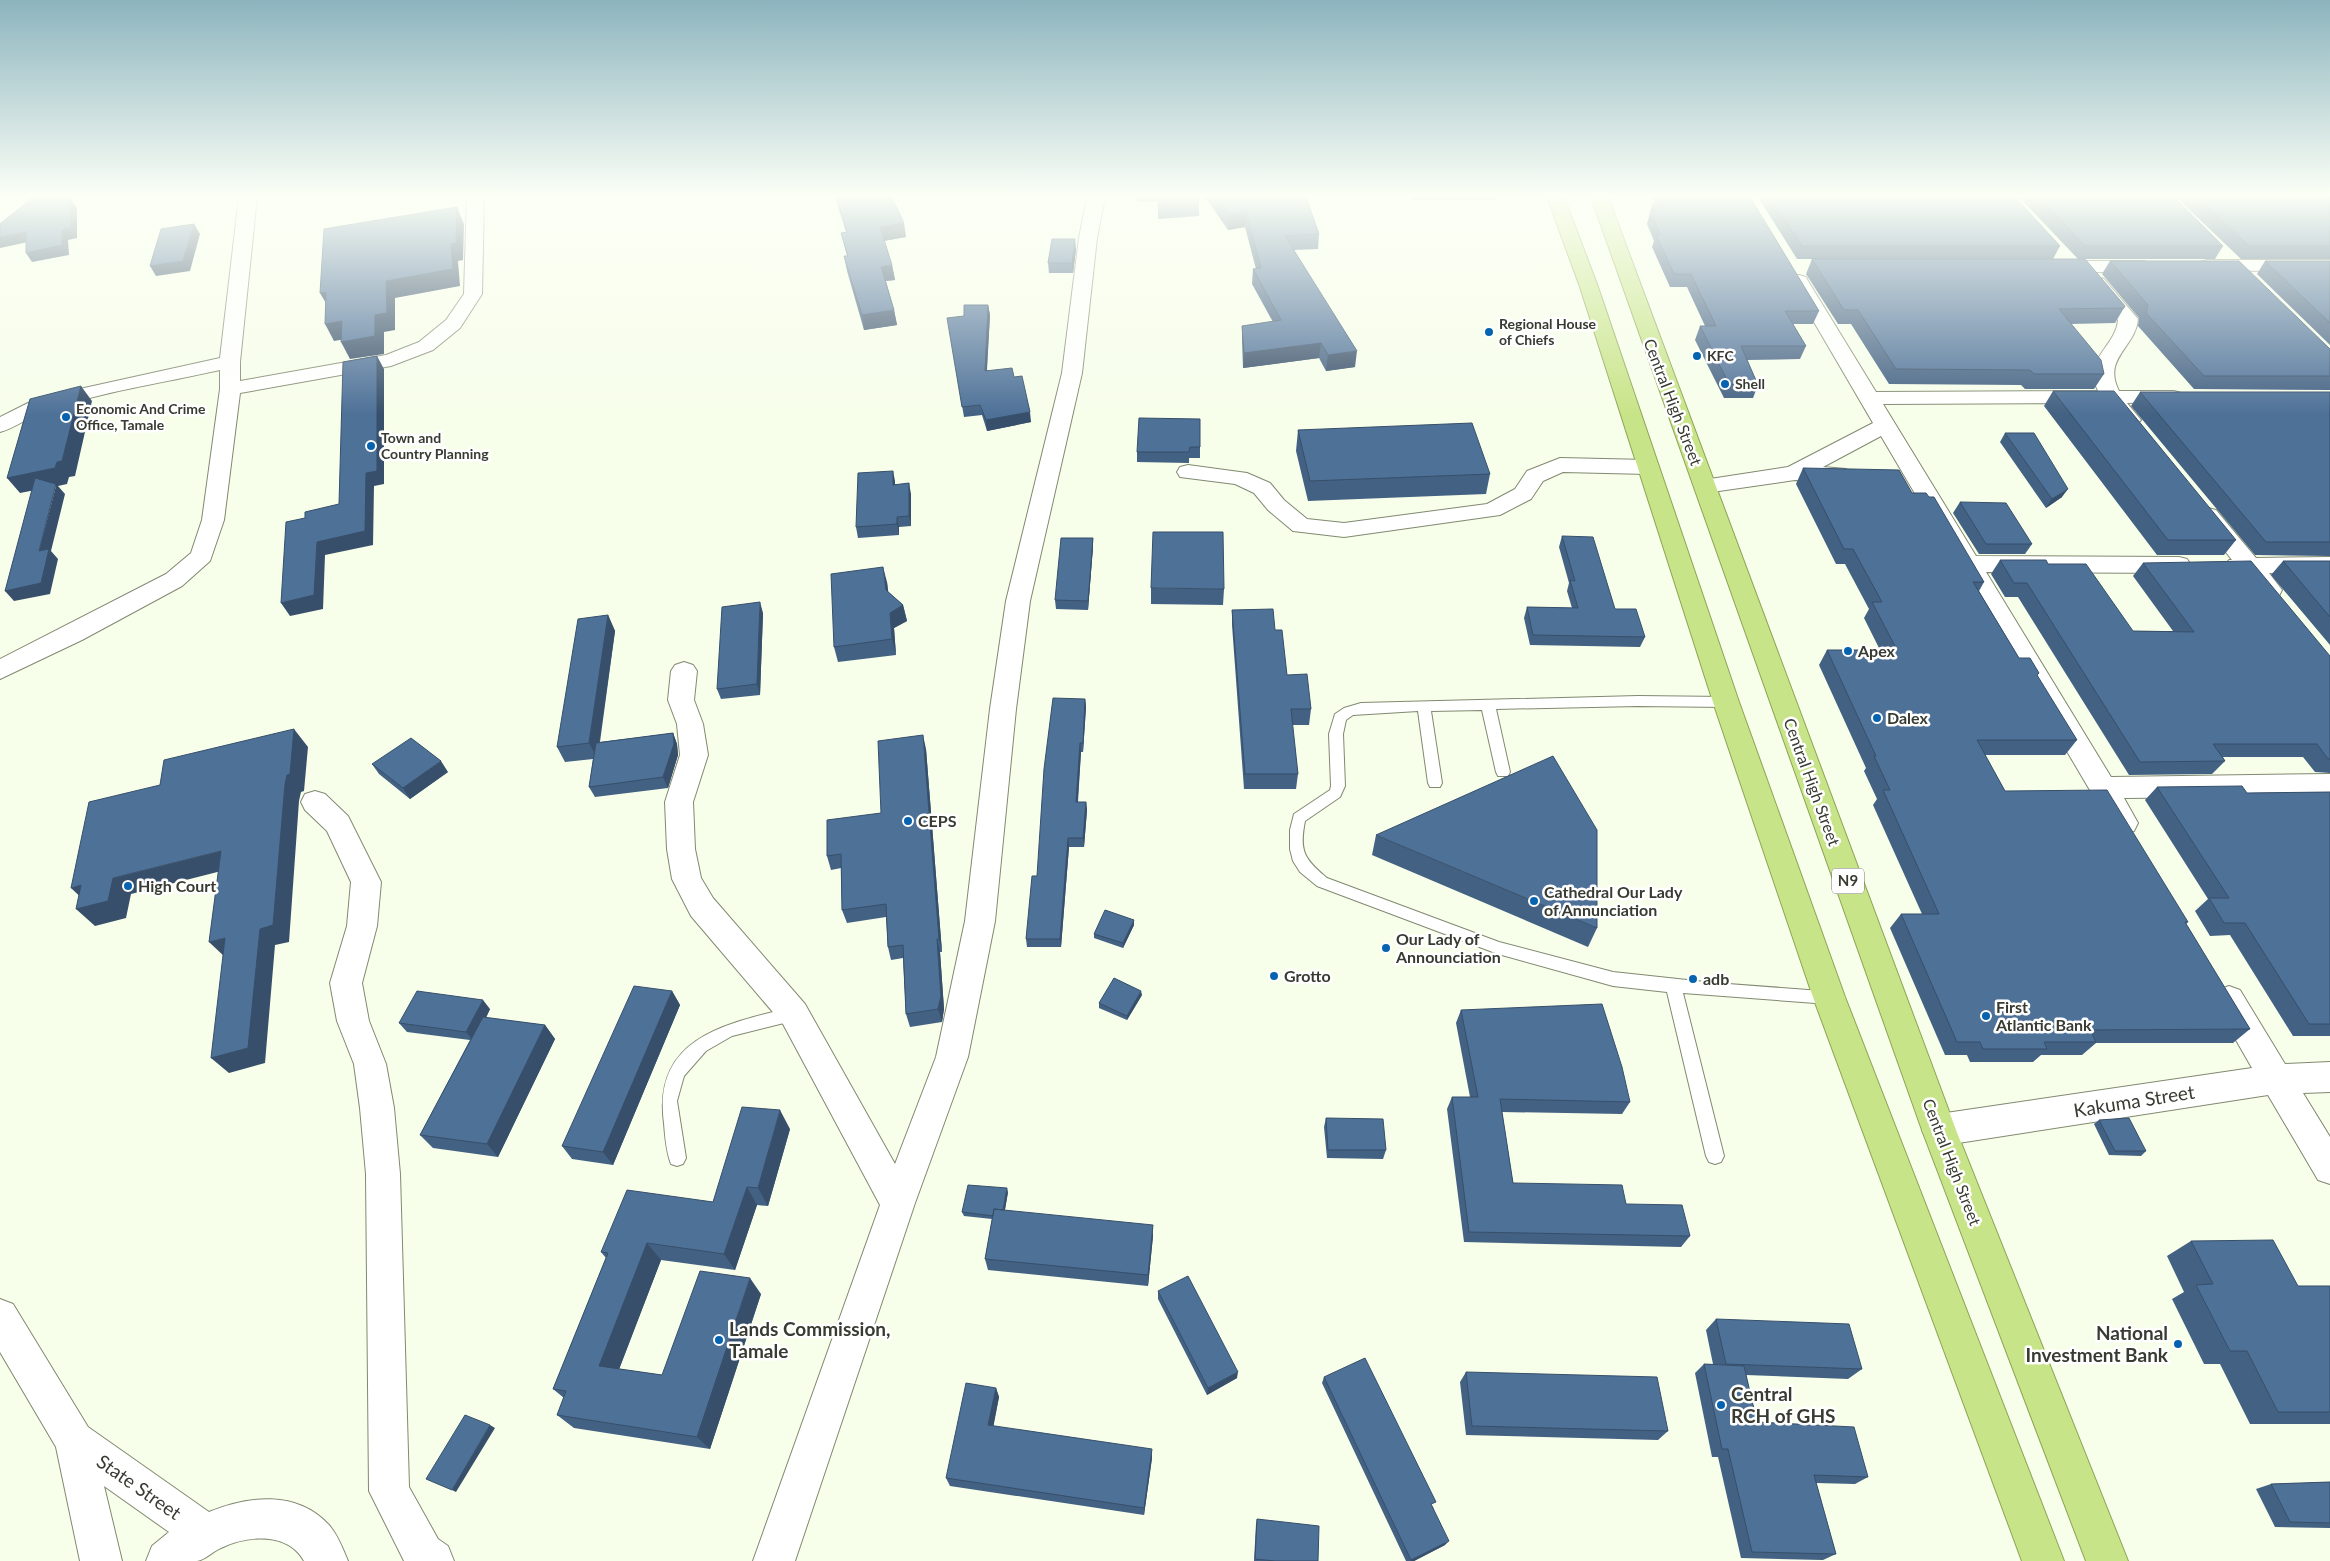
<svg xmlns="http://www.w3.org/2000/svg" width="2330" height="1561" font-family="Lato,sans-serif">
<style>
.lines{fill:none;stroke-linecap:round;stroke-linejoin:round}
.service-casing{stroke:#818971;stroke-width:2}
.minor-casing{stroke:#818971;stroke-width:2}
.tertiary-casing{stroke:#818971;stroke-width:2}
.trunk-casing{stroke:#8da456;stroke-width:2}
.service{fill:#fff;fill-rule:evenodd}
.minor{fill:#fff;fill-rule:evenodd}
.tertiary{fill:#fff;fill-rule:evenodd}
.trunk{fill:#c8e488;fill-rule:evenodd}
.wall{fill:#436183}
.shaded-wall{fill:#374f6a}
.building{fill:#4e7198;stroke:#374f6a}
.poi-dot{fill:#0663b0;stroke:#fff;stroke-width:2}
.labels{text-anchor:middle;stroke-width:5;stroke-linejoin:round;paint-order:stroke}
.far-poi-label{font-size:14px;font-weight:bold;fill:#383b31;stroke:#fff;text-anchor:start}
.shield{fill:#fff;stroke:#74766f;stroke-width:1}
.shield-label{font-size:15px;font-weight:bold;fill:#383b31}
.street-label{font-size:16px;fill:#383b31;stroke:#fff}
.poi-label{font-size:16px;font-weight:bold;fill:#383b31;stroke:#fff;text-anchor:start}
.near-street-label{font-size:19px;fill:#383b31;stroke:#fff}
.near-poi-label{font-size:19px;font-weight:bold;fill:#383b31;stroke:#fff;text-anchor:start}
</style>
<rect width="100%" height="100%" fill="#f7feea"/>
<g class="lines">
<defs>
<path id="service" d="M1638,696l88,1 7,5 -7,5 -88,-1 -142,3 14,63 -2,4h-10l-2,-4 -14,-62 -51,1 11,72 -2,4h-10l-2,-4 -10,-72 -65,4 -7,5 -3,14 2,52 -5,11 -35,24c-6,30 -1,38 22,57l172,64 114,30 102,11 120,9 2,5 -2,5 -6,2 -146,-11 41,163 -3,6 -6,2 -6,-2 -3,-6 -39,-164 -54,-6 -115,-32 -181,-68 -17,-14 -7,-11 -3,-12v-19l4,-16 36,-24 1,-4 -2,-52 6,-20 9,-6 17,-5z
M794,1007l6,2 2,5 -2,5 -68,17 -26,15 -22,25 -7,25 9,57 -3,6 -6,2 -6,-2c-5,-13 -6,-28 -7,-41 -12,-87 65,-100 130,-116z"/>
<path id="minor" d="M239,197h18l-17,165v19l146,-26 33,-13 27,-22 18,-26 3,-97h17l-2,97 -22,34 -27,22 -42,16 -151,27 -16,127 -14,41 -28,25 -100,54 -82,39v-20l166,-85 25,-21 11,-33 18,-131v-19c-58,13 -119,22 -175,41 -16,5 -29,17 -45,21v-15l28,-14 38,-11 154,-34z
M1087,197h18l-8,41 -15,135 -52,228 -14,108 -21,212 -27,136 -53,146 -120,358h-42l127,-356 -97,-181 -92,-108 -19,-37 -5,-30 -2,-47 15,-47 -3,-31 -9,-24 3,-29 4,-6 9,-3 9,3 4,6 -3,29 9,24 5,31 -15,47 2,47 6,29 12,20 92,106 90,160 41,-107 29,-136 25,-212 16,-108 56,-228 17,-135z
M2207,260h123v12l-130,-2 -2,-4 2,-4z
M2055,261h89l7,2 2,4 -2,4 -7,2 -96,-2 -2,-4 2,-4z
M1799,275l7,2 2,4 68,111 222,-1c-16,-33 18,-44 20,-71l-30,-37 2,-4 7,-2 7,2 34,40c-2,28 -36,39 -19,72h55l7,2 3,4 -3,4 -54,2 14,17 -4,4c-16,4 -23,-8 -31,-21l-223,1 93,152 203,1 8,2 4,6 -4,6 -8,2 -193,-1 125,205 219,-3v22l-206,2 14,25 -4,8 -10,3 -10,-3 -233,-395 -58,31 23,2 3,5 -3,5 -8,2 -43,-1 -90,13 -8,-2 -3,-5 3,-5 91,-14 85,-44 -83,-142 2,-4z
M1560,458l88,2 8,2 3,5 -3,5 -8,2 -85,-2 -20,9 -12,18 -31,16 -156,22 -51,-6 -25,-21 -14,-17 -19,-9 -55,-7 -3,-5 3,-5 8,-2 59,8 23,10 14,17 23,19 37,4 143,-19 28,-15 12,-18z
M2208,508l8,2 40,48 74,-1v16h-61l13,17 -3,6c-19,5 -25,-9 -35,-22l-15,-2 -4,-6 4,-6h3l-35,-45 3,-5z
M315,791l10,3 23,22 33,66 -4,44 -15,57 7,38 17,43 8,44 6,66 9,313 29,52 10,7 6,15h-50l-35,-70 -3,-317 -6,-66 -6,-44 -17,-43 -7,-38 17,-57 4,-44 -24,-51 -22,-21 -4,-8 4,-8z
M2229,986l11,4 45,74 45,-2v30l-27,1 27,44v47l-12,-4 -50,-85 -329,51 -12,-5 -5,-11 5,-11 12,-5 313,-46 -39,-68 5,-10z"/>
<path id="tertiary" d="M0,1299l13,5 75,123 121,85c39,-16 87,-22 119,12 9,9 15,25 20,37h-44c-16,-29 -56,-26 -83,-13 -8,3 -16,12 -24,13 -16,0 -35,0 -51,0l6,-15 17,-14 -65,-46 18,75h-42l-24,-114 -56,-95z"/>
<path id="trunk" d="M1547,197h17l34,90 141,415 106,295 219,564h-42l-209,-564 -100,-295 -133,-415z
M1591,197h17l348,933 172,431h-42l-164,-431z"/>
</defs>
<use href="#service" class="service-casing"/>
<use href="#minor" class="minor-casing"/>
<use href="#tertiary" class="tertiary-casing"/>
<use href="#trunk" class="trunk-casing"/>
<use href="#service" class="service"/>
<use href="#minor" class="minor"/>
<use href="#tertiary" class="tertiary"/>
<use href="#trunk" class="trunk"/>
</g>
<path class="wall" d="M835,197h57l14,40 -22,4 8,24 3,15 -9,1 8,29 3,15 -33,5 -17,-59 -3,-15h3l-6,-23 5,-1z
M1137,197h61l1,5v14l-41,3v-18l-20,1z
M1205,197h101l13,37 -1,15 -24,1 61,117 -29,4 -7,-13 -76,10 -1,-27v-15l31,-4 -21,-38 1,-15h3l-11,-42 -17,3z
M1404,197h93l-1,3h-83l-1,-3z
M1652,197h98l69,114 -6,13h-20l13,22 -6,13 -53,1 11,25 -5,13h-29l-29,-58 5,-14h5l-18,-39h-17l-18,-40 2,-6 -7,-17 5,-20h4z
M1758,197h257l45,49 -7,13h-256z
M2019,197h155l49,49 -8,13h-137z
M2176,197h154v62h-89z
M1076,249l-3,24h-24l-1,-10z
M1812,259l312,49 -9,15 -44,1 33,50 -10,15h-69l-4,-4 -132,-1 -38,-60h-13l-32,-50z
M2110,261l220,88v41l-136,-1 -56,-63 1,-8 -37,-44z
M2265,261h65v84l-73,-71z
M988,305l2,10 -3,55 27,7 17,45 -44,9 -5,-16 -18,2 -15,-89 15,-12z
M2053,391l183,149 -12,15h-67l-113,-149z
M2140,392h190v164l-75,-1 -124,-149z
M1200,419v39h-11v5l-52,-1v-10z
M1298,430l192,44 -4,20 -178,7 -12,-50z
M2005,433l57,64 -16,11 -46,-66z
M1803,468l109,25 72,89 -5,9 40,67 20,15 -2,3 40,64 -12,15h-80l20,36 183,131 -2,2 64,105 -17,14h-137l-14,12h-41l-8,7h-63l-3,-7h-22l-55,-127 11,-14h21l-49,-109 4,-6 -13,-28 2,-3 -47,-103 8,-15h53l-16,-32 5,-9 -24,-45h-9l-40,-80z
M895,481v3l16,10v32l-12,1v8l-41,3 -2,-11z
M1960,502l72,42 -7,10h-46l-26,-41z
M1562,536l53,73 30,28 -5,10 -110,-2 -6,-27 3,-11 45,1 -5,-17 2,-8 -10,-36z
M1093,538v9l-5,63 -32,-1 -1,-9z
M2000,560l48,4 85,67h40l-40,-55 10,-13 187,93v117l-15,-1 -12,-15h-80l2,4 -13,13 -83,1 -111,-178h-13l-14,-23z
M2283,561h47v84l-59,-70z
M887,582l1,10 15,13 4,16 -13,7 2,27 -58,7 -4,-15z
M1151,588l73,1 -1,16 -72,-1z
M1232,610l43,20 12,45 24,34 -2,16h-17l6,49 -2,15h-52l-12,-164z
M763,613l-3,82 -39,4 -4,-10z
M608,615l7,16 -15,111 73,-9 4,11 1,11 -10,33 -73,9 -6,-10 4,-28 -28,3 -8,-15z
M1085,699l1,8 -3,45h-2l-3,50h8l1,8 -3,37h-15l-8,100h-34l-1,-8 11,-63z
M926,749l16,203h-2l4,57 -2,13 -32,5 -4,-13 -3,-56 -12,2 -3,-13 -2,-30 -39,6 -5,-13 -1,-42 -10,2 -4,-14 54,-43z
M372,764l76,8 -38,27 -31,-25z
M2157,787l90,6 83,-1v244h-37l-63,-101 -20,1 -15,-25 13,-12 -63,-99z
M1376,835l221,93 -9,19 -216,-92z
M1134,925l-11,23 -29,-10v-4z
M672,991l8,14 -67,160 -41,-6 -10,-13z
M1142,995l-15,25 -28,-12v-5z
M490,1009l-4,9 59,7 10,14 -57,118 -65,-9 -13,-13 50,-95 -63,-8 -8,-9z
M1461,1010l169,92 -8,12 -120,-2 11,71 113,21 64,32 -9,11 -217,-5 -17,-133 5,-12h18l-14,-74z
M1326,1118l60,32 -3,9 -56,-1 -3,-31z
M2099,1120l47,31 -5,5 -32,-1 -15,-31z
M790,1129l-22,77 -11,-1 -22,65 -74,-10 -42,109 43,6 99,-81 -51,155 -136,-21 -17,-13 7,-17 -11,-9 53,-131 -5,-6 112,-50z
M1008,1192l-3,18 148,26 -5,50 -160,-16 -3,-11 7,-40 -28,-3 -2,-4z
M2191,1241l107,45h32v138h-80l-30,-60h-16l-32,-65 12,-7 -17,-36z
M1158,1291l79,87 -30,17 -49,-96z
M1716,1319l146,50 -14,10 -102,-4 11,47 111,55 -13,7 -39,-1 20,71 -13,6 -82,-2 -23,-101h-6l-17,-84 9,-9h9l-7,-34z
M1466,1372l202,59 -10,9 -192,-5 -6,-53z
M1324,1377l109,130 12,38 -31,16h-8l-84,-178z
M996,1388l3,9 -6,29 159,32 -8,57 -194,-29 -4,-8z
M2330,1482v46l-55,-1 -19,-38 15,-5z
M1257,1519l61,42h-64l2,-37z"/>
<path class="shaded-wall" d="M70,198l7,10v30l-9,2 1,15 -37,7 -6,-9 36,-23z
M457,207l7,17 -1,36 -5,1 2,25 -65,12v32l-11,2v22l-34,5 -9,-17 45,-61 65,-37z
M1246,212l-1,15 -17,3 1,-15z
M904,223l2,14 -24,4 -2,-14z
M194,224l6,10 -10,37 -34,5 -6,-10z
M26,232l7,9 -33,7v-11z
M1075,239l1,10 -3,24 -1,-10z
M892,265l3,15 -11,1 -3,-14z
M326,292l4,18 -10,-17z
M988,305l2,10 -4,66 -1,-10z
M894,310l3,15 -33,5 -2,-15z
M342,321l9,17 -17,3 -9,-17z
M1321,343l-2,15 -76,10 1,-15z
M1357,351l-2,16 -29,4 2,-16z
M377,356l7,13v115l-10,2 -1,59 -48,10 -2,54 -33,7 -9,-13 36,-61 49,-69z
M81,386l11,15 -17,75 -6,1 -2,7 -9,2 7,8 -14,57 7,8 -8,35 -36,7 -9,-10 34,-40 17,-65 -36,7 -13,-15z
M1030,412l1,10 -44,9 -1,-11z
M893,471l2,10v14l-2,-10z
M909,483l2,11v32l-2,-10z
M2068,489l-6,8 -16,11 6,-9z
M897,517l2,10v8l-2,-11z
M1093,538v9l-5,63v-9z
M883,567l4,15 3,24 -4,-16z
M760,602l3,11 -3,82 -3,-11z
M903,605l4,16 -13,7 2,27 -4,-16 -2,-26z
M608,615l7,16 -18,127 -8,-15z
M1085,699l1,8 -3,45v-9z
M294,729l14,18 -4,44 -3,1 -2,9 -10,141 -14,3 -10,118 -36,10 -18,-15 49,-129z
M673,733l4,11 1,11 -10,33 -5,-11z
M923,735l3,14 16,203 -3,-13z
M1080,743l1,9 -4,58 -1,-8z
M441,761l7,11 -38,27 -7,-11z
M1086,802l1,8 -3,37 -1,-9z
M1068,838l1,9 -8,100 -1,-8z
M221,851l16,16 -106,27 -5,24 -31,8 -19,-17 37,-31z
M81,885l8,20 -18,-17z
M1134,920v5l-11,23v-5z
M225,938l1,20 -17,-16z
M937,939l3,13 4,57 -2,13 -4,-13z
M672,991l8,14 -67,160 -10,-13z
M1141,991l1,4 -15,25v-4z
M483,1000l7,9 -16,32 -8,-9z
M545,1025l10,14 -57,118 -11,-13z
M780,1110l10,19 -22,77 -10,-18z
M747,1187l10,18 -22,65 -11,-16z
M1007,1188l1,4 -5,28 -1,-4z
M1153,1225v11l-5,50v-11z
M647,1243l14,17 -46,120 -16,-14z
M750,1278l11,16 -51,155 -13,-12z
M1238,1372l-1,6 -30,17 1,-7z
M996,1388l3,9 -7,37 -4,-9z
M490,1425l5,3 -39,64 -4,-2z
M1152,1449v9l-8,57v-7z
M1449,1541l-4,4 -31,16h-4z"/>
<path class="building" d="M837,197h55l12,26 -24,4 12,38 -11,2 13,43 -32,5 -18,-59h4l-7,-23 6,-1z
M1158,197h40l1,5 -41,3z
M1216,197h90l13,37 -34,2 72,115 -29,4 -7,-12 -77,10 -2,-27 39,-6 -28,-51 8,-1 -15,-56 -17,3z
M1662,197h88l69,114h-34l21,35h-65l17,39 -29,-1 -29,-58h16l-25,-52h-17l-18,-39h4l-9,-24h4l-3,-7h14z
M1770,197h245l45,49h-258z
M2038,197h136l49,49h-138z
M2197,197h133v49h-81z
M32,198h38l1,30 -9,2v15l-36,8v-21l-26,5v-13z
M457,207l-1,36 -5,1 2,25 -67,12 1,32 -12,2v21l-34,6 1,-21 -17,3 1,-32 -6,1 4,-64z
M194,224l-11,37 -33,5 11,-37z
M1052,239h23l-3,24h-24z
M1812,259h273l40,47 -1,2 -65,1 42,51 3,14h-70l-4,-4 -134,-1 -38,-59h-14z
M2110,261h129l91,88v27h-126l-58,-63 2,-8z
M2265,261h65v62z
M964,305h24l-3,66 27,-3 2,9 8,-1 8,36 -44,8 -6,-15 -18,2 -15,-89 17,-2z
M377,356v115l-11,2 -1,58 -48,11 -3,53 -33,8 5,-81 19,-4v-6l34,-8 4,-142z
M81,386l-19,75 -5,1 -2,6 -48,10 23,-79z
M2053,391h61l122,149h-68z
M2140,392h190v150h-64z
M1139,418l61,1v28h-10l-1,5h-52z
M1472,423l18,51 -180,7 -12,-51z
M2005,433h29l34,56 -16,10z
M1803,468l96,2 13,23h14l3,4h5l50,85h-11l46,76h11l9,15 -2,2 40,65h-100l28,51 102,-1 81,132h-3l65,107 -160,1 6,12h-52l3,7h-64l-3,-7h-23l-56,-128h38l-56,-124h7l-16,-34h2l-49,-106h70l-25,-48h10l-29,-53h-9z
M893,471v14l16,-2v33l-12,1v7l-41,3 2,-54z
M35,478l21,6 -17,67 10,-2 -8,34 -36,8z
M1960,502l46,1 26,41h-46z
M1153,532h70l1,57 -73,-1z
M1562,536l31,1 22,72h21l9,28 -112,-2 -6,-28 51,1 -8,-28 5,1z
M1061,538h32l-5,63 -33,-1z
M2000,560h46l2,4h38l47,67 61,1 -51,-69 108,-2 79,95v103h-2l-11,-15h-104l12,17 -85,1 -113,-179h-13z
M2283,561h47v56z
M883,567l3,23 17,15 -13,8 2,26 -58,8 -3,-73z
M760,602l-3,82 -40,5 5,-82z
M1273,609l2,21h7l5,45 20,-1 4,35h-20l7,65h-53l-13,-164z
M608,615l-19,128 -32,4 21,-128z
M1053,698l32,1 -2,44h-3l-4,59h10l-3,36h-15l-8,101h-34l6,-63h5l7,-107z
M294,729l-4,45 -3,1 -2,9 -12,141 -13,4 -12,119 -37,10 14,-120 -16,4 12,-91 -108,27 -5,23 -32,8 5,-24 -10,3 18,-86 71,-17 4,-25z
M673,733l1,11 -11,33 -74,10 7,-44z
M923,735l16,204h-2l4,57 -3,13 -32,5 -3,-69 -15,2 -2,-43 -44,6 -1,-56 -14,2v-36l54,-7 -3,-72z
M411,738l30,23 -38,27 -31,-24z
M1553,756l44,74v98l-221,-93z
M2242,786l5,7 83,-1v232h-21l-64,-101h-21l-15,-25h20l-72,-111z
M1105,910l29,10 -11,23 -29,-9z
M1114,978l27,13 -14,25 -28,-13z
M634,986l38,5 -69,161 -41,-6z
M417,991l66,9 -17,32 -67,-9z
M1602,1004l20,63 8,35 -130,-3 13,84 109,2 4,19 56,1 8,31 -221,-4 -17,-135h26l-17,-87z
M483,1017l62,8 -58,119 -67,-9z
M742,1107l38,3 -22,78 -11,-1 -23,67 -77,-11 -48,123 63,9 38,-104 50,7 -53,159 -140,-22 9,-24 -13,-2 55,-136 -7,-1 26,-62 86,12z
M1326,1118l57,1 3,31h-58z
M2129,1118l17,33h-31l-16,-31z
M968,1185l39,3 -4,22 -9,-1 -1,7 -31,-4z
M994,1209l159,16 -5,50 -163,-16z
M2273,1240l25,46h32v126h-52l-31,-61h-17l-34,-66 17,-1 -22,-43z
M1188,1276l50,96 -30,16 -50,-97z
M1716,1319l133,5 13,45 -136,-5z
M1365,1358l71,144 -5,2 18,37 -38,19 -87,-183z
M1704,1364l40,2 13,56 97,5 14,50 -54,-2 22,79 -84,-2 -24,-103h-6z
M1466,1372l191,5 11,54 -196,-5z
M966,1383l30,5 -8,37 164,24 -8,59 -198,-30z
M465,1415l25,10 -38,65 -26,-11z
M2330,1482v41l-40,-1 -19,-38z
M1257,1519l62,7 -1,35h-43l-20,-2z"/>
<linearGradient id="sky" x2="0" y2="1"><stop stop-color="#8cb4be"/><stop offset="0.47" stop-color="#fbfff6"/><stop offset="1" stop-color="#fbfff6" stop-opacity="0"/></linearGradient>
<rect width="2330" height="415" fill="url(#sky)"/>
<g class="poi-dot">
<circle cx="1489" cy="332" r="5"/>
<circle cx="1697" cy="356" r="5"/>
<circle cx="1725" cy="384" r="5"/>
<circle cx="66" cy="417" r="5"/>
<circle cx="371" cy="446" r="5"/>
<circle cx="1848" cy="651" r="5"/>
<circle cx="1877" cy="718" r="5"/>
<circle cx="908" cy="821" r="5"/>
<circle cx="128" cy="886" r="5"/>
<circle cx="1534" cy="901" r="5"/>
<circle cx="1386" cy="948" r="5"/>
<circle cx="1274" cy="976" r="5"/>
<circle cx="1693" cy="979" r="5"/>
<circle cx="1986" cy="1016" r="5"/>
<circle cx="719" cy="1340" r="5"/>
<circle cx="2178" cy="1344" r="5"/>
<circle cx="1721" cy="1405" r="5"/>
</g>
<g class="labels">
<g class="far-poi-label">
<text x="1499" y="329">Regional House<tspan x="1499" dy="16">of Chiefs</tspan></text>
<text x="1707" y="361">KFC</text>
<text x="1735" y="389">Shell</text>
<text x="76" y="414">Economic And Crime<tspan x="76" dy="16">Office, Tamale</tspan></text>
<text x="381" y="443">Town and<tspan x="381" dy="16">Country Planning</tspan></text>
</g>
<rect class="shield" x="1832" y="868.5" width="32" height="25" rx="4"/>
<g class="shield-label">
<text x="1848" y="886">N9</text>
</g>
<g class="street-label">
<text transform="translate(1673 402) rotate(69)" y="6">Central High Street</text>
<text transform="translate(1812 782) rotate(70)" y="6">Central High Street</text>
<text transform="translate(1952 1162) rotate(69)" y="6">Central High Street</text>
</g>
<g class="poi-label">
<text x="1858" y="657">Apex</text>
<text x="1887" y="724">Dalex</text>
<text x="918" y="827">CEPS</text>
<text x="138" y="892">High Court</text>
<text x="1544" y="898">Cathedral Our Lady<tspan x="1544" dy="18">of Annunciation</tspan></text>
<text x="1396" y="945">Our Lady of<tspan x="1396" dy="18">Announciation</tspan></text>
<text x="1284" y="982">Grotto</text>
<text x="1703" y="985">adb</text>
<text x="1996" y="1013">First<tspan x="1996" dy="18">Atlantic Bank</tspan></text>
</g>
<g class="near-street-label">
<text transform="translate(2134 1101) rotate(-9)" y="7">Kakuma Street</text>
<text transform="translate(139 1487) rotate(35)" y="7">State Street</text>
</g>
<g class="near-poi-label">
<text x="729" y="1336">Lands Commission,<tspan x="729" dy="22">Tamale</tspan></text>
<text x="2168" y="1340" text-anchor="end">National<tspan x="2168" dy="22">Investment Bank</tspan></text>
<text x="1731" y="1401">Central<tspan x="1731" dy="22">RCH of GHS</tspan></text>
</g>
</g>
</svg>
